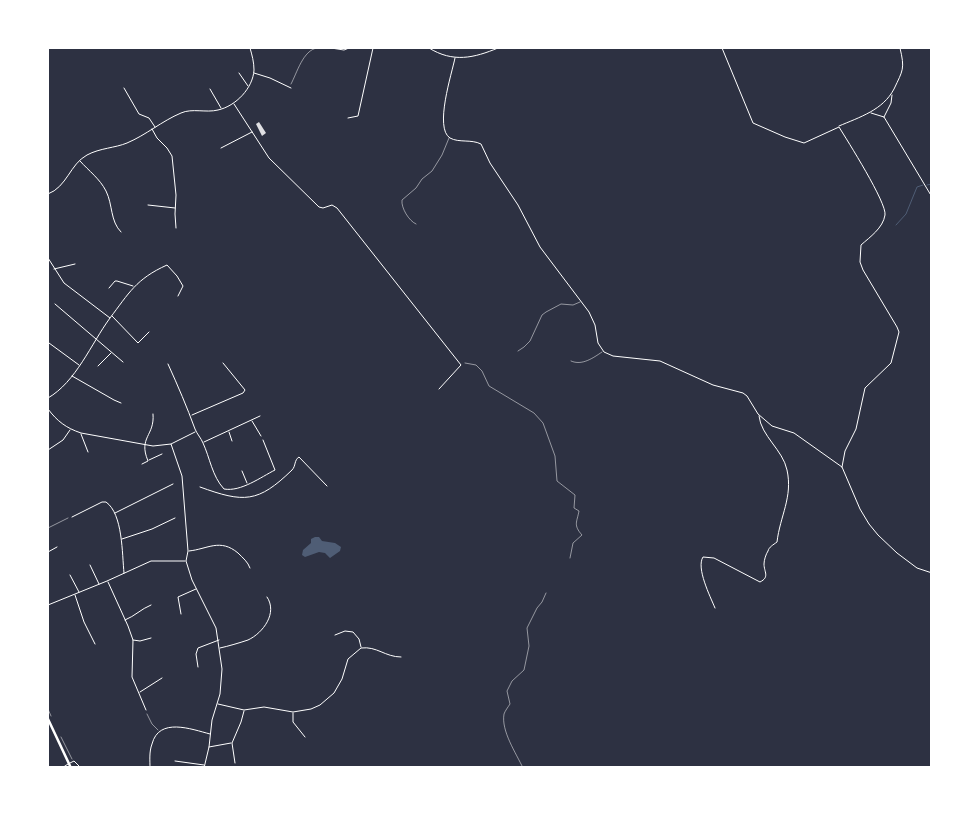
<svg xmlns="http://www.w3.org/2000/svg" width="979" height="815" font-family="'Asap Condensed',sans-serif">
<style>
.water{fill:#4f5d75}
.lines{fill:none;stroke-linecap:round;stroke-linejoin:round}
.stream{stroke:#4f5d75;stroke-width:1}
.building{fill:#e0e0e3}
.path{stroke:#fff;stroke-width:0.5}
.service{stroke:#fff;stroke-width:0.5}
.minor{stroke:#fff;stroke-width:1}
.tertiary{stroke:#fff;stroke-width:1}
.trunk{stroke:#fff;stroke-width:2.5}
</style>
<rect width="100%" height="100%" fill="#2d3142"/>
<path class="water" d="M315,537h4l3,4 13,2 6,4 -1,4 -10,7 -5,-5 -6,-1 -14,5 -3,-2 1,-5 8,-7v-4z"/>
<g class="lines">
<path class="stream" d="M927,185l5,-1
M896,225l10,-11 11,-27 6,-2"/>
</g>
<path class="building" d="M259,122l7,11 -4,3 -6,-12z"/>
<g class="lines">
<path class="path" d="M291,84c6,-11 12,-34 26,-36
M465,363l11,2 6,6 7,15 45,27 9,10 12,33 2,25 18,14 -1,13 5,3c-2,11 -6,14 3,24l-9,8 -3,15
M48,528l20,-10
M48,709l3,7
M147,714l5,10 6,6
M61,737l11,22
M523,768c-7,-15 -22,-37 -19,-54 1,-3 4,-7 6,-10l-3,-13 5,-10 12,-11 5,-24 -2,-18 10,-20 5,-6 4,-9"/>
<path class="service" d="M416,224c-7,-3 -15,-16 -14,-24l14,-12 6,-9 10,-8 10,-16 7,-17
M518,351l6,-4 6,-6 12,-26 4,-3 15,-8 12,1 7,-3
M571,361c11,5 22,-3 31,-9"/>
<path class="minor" d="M227,48h1
M321,48h9
M331,48l13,2 5,-2
M722,48l31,75 32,14 19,6 35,-16c8,13 48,76 46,88 -2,13 -15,22 -24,30l-1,17 3,8 34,57 2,5 -8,31 -26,25 -9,41 -11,22 -3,16
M455,58c-3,15 -21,70 -5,80 9,5 21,1 31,6l9,19 28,42 22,42 49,65 6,13 3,18 6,9 9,4 47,5 53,24 30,8 4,3 11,18 14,12 22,7 48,34 18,42 9,15 9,11 19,18 20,15 15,5
M239,73l9,13
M254,73l16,5 21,10
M124,88l15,26 10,4 6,9
M210,89l11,19
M234,104l35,54 50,49 4,1 9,-3 5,3 124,157 -22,24
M871,113l13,4 48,80
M884,117l7,-14 1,-8
M348,118l10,-2 15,-68
M839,126c21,-9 44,-16 55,-37 9,-19 11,-20 6,-41
M152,129l5,9 10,10 5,8 4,39 -1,19 1,14
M221,148l31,-16
M80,161c9,10 20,18 26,30 7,14 4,30 15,41
M148,205l27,3
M54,269l21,-5
M109,288l6,-7h2l16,5
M55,304l68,58
M112,316l26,27 11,-11
M110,318c19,-25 26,-39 57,-53l10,11 6,10 -5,10
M49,343l30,22
M168,364c10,22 19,43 27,65 2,5 6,9 8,14 7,15 9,33 21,46 17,3 37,-12 51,-19l-12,-30
M98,366l13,-13
M72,376l42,24 7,3
M192,415l51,-22 2,-3 -22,-27
M252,421l9,15
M229,432l3,9
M81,434l7,18
M204,442l56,-26
M171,444l24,-12
M48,450l15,-10 7,-10
M149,460l13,-6
M142,464l6,-3c-10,-24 7,-25 5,-47
M242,471l5,12
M200,487c44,16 58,16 92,-17 4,-4 2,-10 7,-13l28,29
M115,513l58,-29
M72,517l30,-15h4c17,12 16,52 18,71
M122,539l30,-10 23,-11
M189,551c19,-2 31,-13 49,2 5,5 10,9 12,15
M48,552l9,-5
M90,565l9,19
M70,575l9,17
M108,582l20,44 5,14 -1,37 14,33
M75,595l9,27 11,22
M48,605l59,-24 44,-20h34
M715,608c-5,-12 -19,-40 -12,-51l11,1 46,24c10,-5 4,-10 4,-18 0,-4 2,-10 4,-13 1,-4 5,-6 9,-9 3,-26 16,-45 10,-72 -4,-20 -26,-34 -28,-54
M181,614l-3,-17 18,-8
M125,620c10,-4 16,-11 26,-15
M335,635l10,-4 8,1 6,7 2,8
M133,640l7,1 11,-3
M220,648c9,-2 19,-5 28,-8 15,-7 30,-27 19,-43
M198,667l-2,-13 2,-6 21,-8
M48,670v26
M140,692l22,-14
M218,704l26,6 20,-3 29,5 18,-3 9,-4 14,-12 8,-14 6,-20 13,-11c16,-2 24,9 40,9
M293,713v9l12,15
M209,747l22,-4
M175,761l29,4
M70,763l4,-2 7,7
M235,763l-3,-20 9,-21 3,-11
M150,768c0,-8 -1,-16 2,-24 7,-27 39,-15 58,-10"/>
<path class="tertiary" d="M429,48c24,15 45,10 69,0
M48,194c19,-7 22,-30 39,-39 13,-7 28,-7 40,-12 19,-8 35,-22 54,-30 11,-5 25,0 37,-3 18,-4 35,-22 36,-40 0,-8 -2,-15 -4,-22
M48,258l16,25 46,35c-19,26 -34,64 -62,80
M48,409c9,12 18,19 33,24l72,13 18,-2 11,32 6,75 -2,10 6,19 24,48 6,41 -2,25 -8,26 -3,27 -5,21
M62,768l6,-4"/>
<path class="trunk" d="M48,719l23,49"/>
</g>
<rect width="979" height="815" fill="none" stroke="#ffffff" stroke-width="98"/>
</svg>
